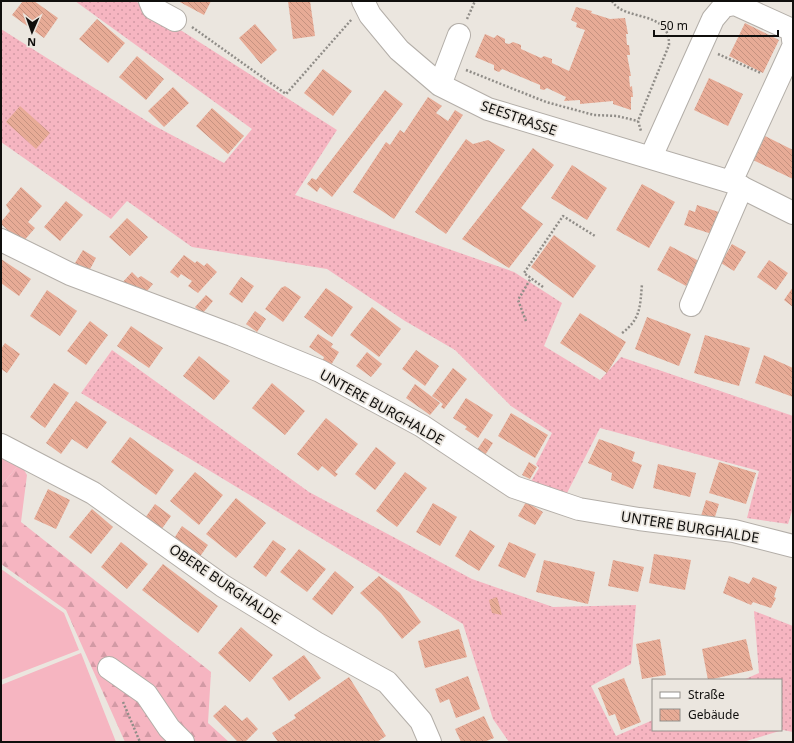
<svg xmlns="http://www.w3.org/2000/svg" width="794" height="743" font-family="'Noto Sans',sans-serif">
<style>
.grass{fill:#f6b5c1}
.forest{fill:url(#forest-firs)}
.garden{fill:url(#garden-dots)}
.building{fill:url(#building-back-hatch)}
.lines{fill:none;stroke-linecap:round;stroke-linejoin:round}
.minor-casing{stroke:#b3aea8;stroke-width:24}
.path{stroke:#908d88;stroke-width:2.5;stroke-dasharray:2 2;stroke-linecap:butt}
.minor{stroke:#fff;stroke-width:22}
.labels{text-anchor:middle;stroke-width:3.5;stroke-linejoin:round;paint-order:stroke}
.street-label{font-size:14px;fill:#100f0d;stroke:#ebe6df}
</style>
<defs>
<pattern id="forest-firs" width="22" height="20" patternUnits="userSpaceOnUse"><rect width="22" height="20" fill="#f6b5c1"/><path d="M5 1l3.5 6h-7zM16 11l3.5 6h-7z" fill="#d29aa5"/></pattern>
<pattern id="garden-dots" width="8" height="8" patternUnits="userSpaceOnUse"><rect width="8" height="8" fill="#f6b5c1"/><path d="M2 2h.1M6 6h.1" fill="none" stroke="#d29aa5" stroke-width="1.8" stroke-linecap="round"/></pattern>
<pattern id="building-back-hatch" width="6" height="6" patternUnits="userSpaceOnUse"><rect width="6" height="6" fill="#e7ab96"/><path d="M-1 5l2 2M0 0l6 6M5-1l2 2" fill="none" stroke="#c59280"/></pattern>
</defs>
<rect width="100%" height="100%" fill="#ebe6df"/>
<path class="grass" d="M1,452l19,11 -19,23z
M1,569l63,44 15,37 -78,30z
M81,653l35,89h-115v-57z"/>
<path class="forest" d="M20,463l7,12 -6,47 190,150 -3,51 21,19h-104l-59,-132 -65,-46v-78z"/>
<path class="garden" d="M75,1h60l202,129 -42,65 219,77 48,31 -18,43 56,34 21,-23 172,59v92l-5,16 -41,-6 12,-47 -159,-43 -34,67 -36,-12 9,-15 -3,-4 16,-31 -41,-27 -56,-56 -50,-29 -78,-52 -135,-22 -65,-46 -16,18 -110,-77v-113l152,96 71,38 28,-34z
M112,350l197,142 163,87 81,28 83,-2 -5,59 -40,22 25,50 37,-16v10h128v-50h-38l16,-7 -5,-62 39,15v106l-10,-2 -40,12h-234l-16,-23 -30,-95 -382,-231z"/>
<path class="building" d="M23,1h11l24,17 -14,20 -32,-23z
M178,1h33l-7,14z
M288,1h22l5,35 -22,3z
M576,7l16,4 -1,2 19,6 15,-1 3,16h-2l1,11h2l1,10h-3l4,21h-2l1,11 2,-1 1,11h-2v13l-18,-6v-3l-33,3v-4l-16,1 2,-4 -19,-9 -3,2 -4,-1v-4l-38,-16 -3,3 -5,-2v-5l-19,-8 10,-23 9,4 3,-3 8,4v4l4,1 4,-2 8,3v4l20,9 3,-2 8,3v4l17,8 16,-41 -9,-3 1,-4 -6,-3z
M97,19l28,24 -17,20 -29,-24z
M745,23l34,17 -16,33 -34,-17z
M255,24l22,26 -16,14 -22,-26z
M137,56l27,23 -18,21 -27,-23z
M323,69l29,22 -19,25 -29,-23z
M709,78l34,16 -15,32 -34,-16z
M173,87l16,16 -25,24 -16,-16z
M385,90l18,14 -71,93 -12,-10 -3,5 -10,-8 5,-6 4,2z
M428,97l14,9 -6,7 12,8 7,-11 8,5 -69,104 -41,-27 33,-50 4,3 10,-15 4,3z
M20,106l30,27 -14,16 -30,-27z
M212,108l32,28 -16,18 -32,-28z
M765,136l28,14v29l-40,-19z
M466,139l7,5 15,-4 17,10 -59,84 -31,-22z
M533,148l21,17 -33,43 22,16 -34,44 -47,-29z
M572,165l35,23 -20,32 -36,-22z
M642,184l33,18 -26,46 -33,-18z
M21,187l21,19 -14,16 7,6 -13,15 -21,-19v-2l9,-11 -4,-6z
M66,201l17,14 -23,26 -16,-14z
M697,205l25,8 -7,22 -31,-10 5,-15 6,2z
M127,218l21,19 -18,19 -21,-19z
M554,235l42,31 -23,32 -42,-31z
M732,244l14,8 -12,19 -13,-8z
M670,246l29,15 -13,25 -29,-16z
M83,250l13,8 -7,13 -14,-8z
M184,255l11,8 2,-2 7,5 3,-3 10,9 -19,21 -10,-7 4,-5 -11,-7 -3,4 -8,-6z
M1,259l30,20 -12,17 -18,-13z
M769,260l19,13 -12,17 -19,-13z
M132,272l6,6 3,-2 12,8 -11,13 -21,-13z
M241,277l13,9 -12,17 -13,-9z
M285,286l16,11 -18,25 -18,-13 16,-21z
M793,287v20l-9,-7z
M326,288l27,19 -21,30 -28,-20z
M47,290l30,21 -17,25 -30,-20z
M206,295l7,6 -11,13 -7,-7z
M372,307l29,22 -22,28 -29,-22z
M255,311l11,8 -9,13 -11,-8z
M580,313l46,29 -19,31 -47,-30z
M647,317l44,17 -12,32 -44,-17z
M90,321l18,14 -22,30 -19,-14z
M131,326l32,22 -14,20 -32,-22z
M318,334l15,10 -2,3 8,5 -8,13 -8,-5 1,-3 -15,-10z
M705,335l45,13 -11,38 -45,-13z
M5,343l15,11 -13,19 -6,-4v-20z
M416,350l23,16 -14,20 -23,-17z
M367,352l15,12 -11,13 -15,-11z
M764,355l29,13v29l-38,-14z
M199,356l31,25 -16,19 -31,-24z
M453,368l14,11 -23,30 -3,-2 2,-3 -11,-8z
M54,383l15,10 -24,35 -15,-11z
M272,383l33,28 -20,24 -33,-27z
M415,384l25,19 -10,12 -24,-17z
M466,398l27,17 -15,23 -13,-9 2,-2 -14,-9z
M76,401l31,21 -20,27 -15,-10 -11,15 -15,-11z
M511,413l37,22 -13,23 -37,-22z
M326,418l32,26 -23,28 3,2 -3,3 -13,-11 -4,5 -21,-17z
M130,437l44,33 -18,25 -45,-33z
M485,438l8,5 -8,12 -8,-5z
M599,439l36,13 -3,9 10,4 -9,24 -22,-9 1,-7 -24,-10z
M376,447l20,16 -21,27 -20,-16z
M529,462l8,5 -7,12 -8,-4z
M719,462l37,11 -10,31 -37,-11z
M658,464l38,9 -6,24 -37,-9z
M195,472l28,23 -24,30 -29,-24z
M405,472l22,16 -30,39 -21,-16z
M48,489l22,11 -14,29 -22,-10z
M236,498l30,25 -30,35 -30,-24z
M706,500l13,4 -6,19 -13,-4z
M526,502l17,10 -8,13 -17,-9z
M433,503l24,14 -17,29 -24,-14z
M155,504l16,12 -10,14 -16,-12z
M92,509l21,18 -22,27 -22,-17z
M182,526l26,19 -9,13 -26,-18z
M470,530l25,16 -16,25 -24,-15z
M273,540l13,9 -20,28 -13,-10z
M121,542l27,22 -21,25 -26,-22z
M509,542l27,12 -11,24 -27,-12z
M299,549l27,20 -19,23 -27,-20z
M654,554l37,6 -6,30 -36,-7z
M544,560l51,12 -7,32 -52,-12z
M613,560l31,7 -6,25 -30,-6z
M163,564l55,42 -20,27 -56,-43z
M335,571l19,16 -22,28 -20,-16z
M379,576l21,17 21,29 -19,17 -21,-26 -21,-20z
M729,576l20,8 4,-7 24,10 -3,10 2,1 -5,10 -18,-6 -2,3 -28,-12z
M497,597l5,18 -10,-2 -3,-13z
M241,627l32,28 -23,27 -32,-29z
M459,629l8,28 -42,11 -7,-27z
M660,639l6,36 -24,4 -6,-35z
M746,639l7,31 -45,10 -6,-31z
M304,655l17,23 -32,23 -17,-23z
M468,676l12,33 -24,9 -7,-19 -9,4 -5,-14z
M349,677l37,59 -9,6h-99l-6,-9 24,-15 -2,-3z
M624,678l17,44 -20,8 -6,-16 -6,2 -11,-28z
M225,705l17,16 5,-4 11,12 -13,13h-7l-25,-26z
M484,716l10,22 -10,4h-23l-6,-13z"/>
<g class="lines">
<defs>
<path id="minor" d="M150,1l3,7 22,12
M363,1l7,14 29,35 41,35 48,24 243,73 62,31
M440,85l19,-50
M651,157l62,-138 11,-13 11,-2 57,26 1,10
M731,182l62,-135
M1,240l69,34 162,61 88,36 102,55 92,61 65,22 60,10 95,12 59,15
M691,305l51,-118
M1,445l92,48 130,93 93,57 71,39 34,39 9,21
M109,668l37,26 23,34 14,14"/>
</defs>
<use href="#minor" class="minor-casing"/>
<path class="path" d="M612,1c12,21 58,8 57,44l-31,76 3,10
M467,19l8,-18
M192,27l94,67 66,-75
M718,54l43,19
M466,70l80,32 48,13 23,1 21,5
M543,287l-19,-14 39,-57 32,20
M526,321l-8,-21 13,-22
M622,333c19,-14 18,-27 20,-49
M123,702l17,40"/>
<use href="#minor" class="minor"/>
</g>
<g class="labels">
<g class="street-label">
<text transform="translate(519 118) rotate(19)" y="5">SEESTRASSE</text>
<text transform="translate(382 407) rotate(29)" y="5">UNTERE BURGHALDE</text>
<text transform="translate(690 527) rotate(9)" y="5">UNTERE BURGHALDE</text>
<text transform="translate(225 584) rotate(34)" y="5">OBERE BURGHALDE</text>
</g>
</g>
<rect width="794" height="743" fill="none" stroke="#100f0d" stroke-width="4"/>
<rect x="652" y="679" width="130" height="52" fill="#ebe6df" stroke="#93908b"/>
<rect x="660" y="692" width="20" height="6" fill="#ffffff" stroke="#93908b"/>
<text x="688" y="699" font-size="12" fill="#100f0d">Straße</text>
<rect x="660" y="709" width="20" height="12" fill="url(#building-back-hatch)" stroke="#93908b"/>
<text x="688" y="719" font-size="12" fill="#100f0d">Gebäude</text>
<g transform="translate(32 32) rotate(182)" stroke="#ebe6df" stroke-width="3" paint-order="stroke">
<path d="M0-3L7 15L0 10L-7 15Z" fill="#100f0d"/>
<text y="-6" font-size="11" font-weight="bold" text-anchor="middle" fill="#100f0d">N</text>
</g>
<path d="M654 30v6h124v-6" fill="none" stroke="#100f0d" stroke-width="2"/>
<text x="660" y="30" font-size="12" fill="#100f0d" stroke="#ebe6df" stroke-width="3" paint-order="stroke">50 m</text>
</svg>
